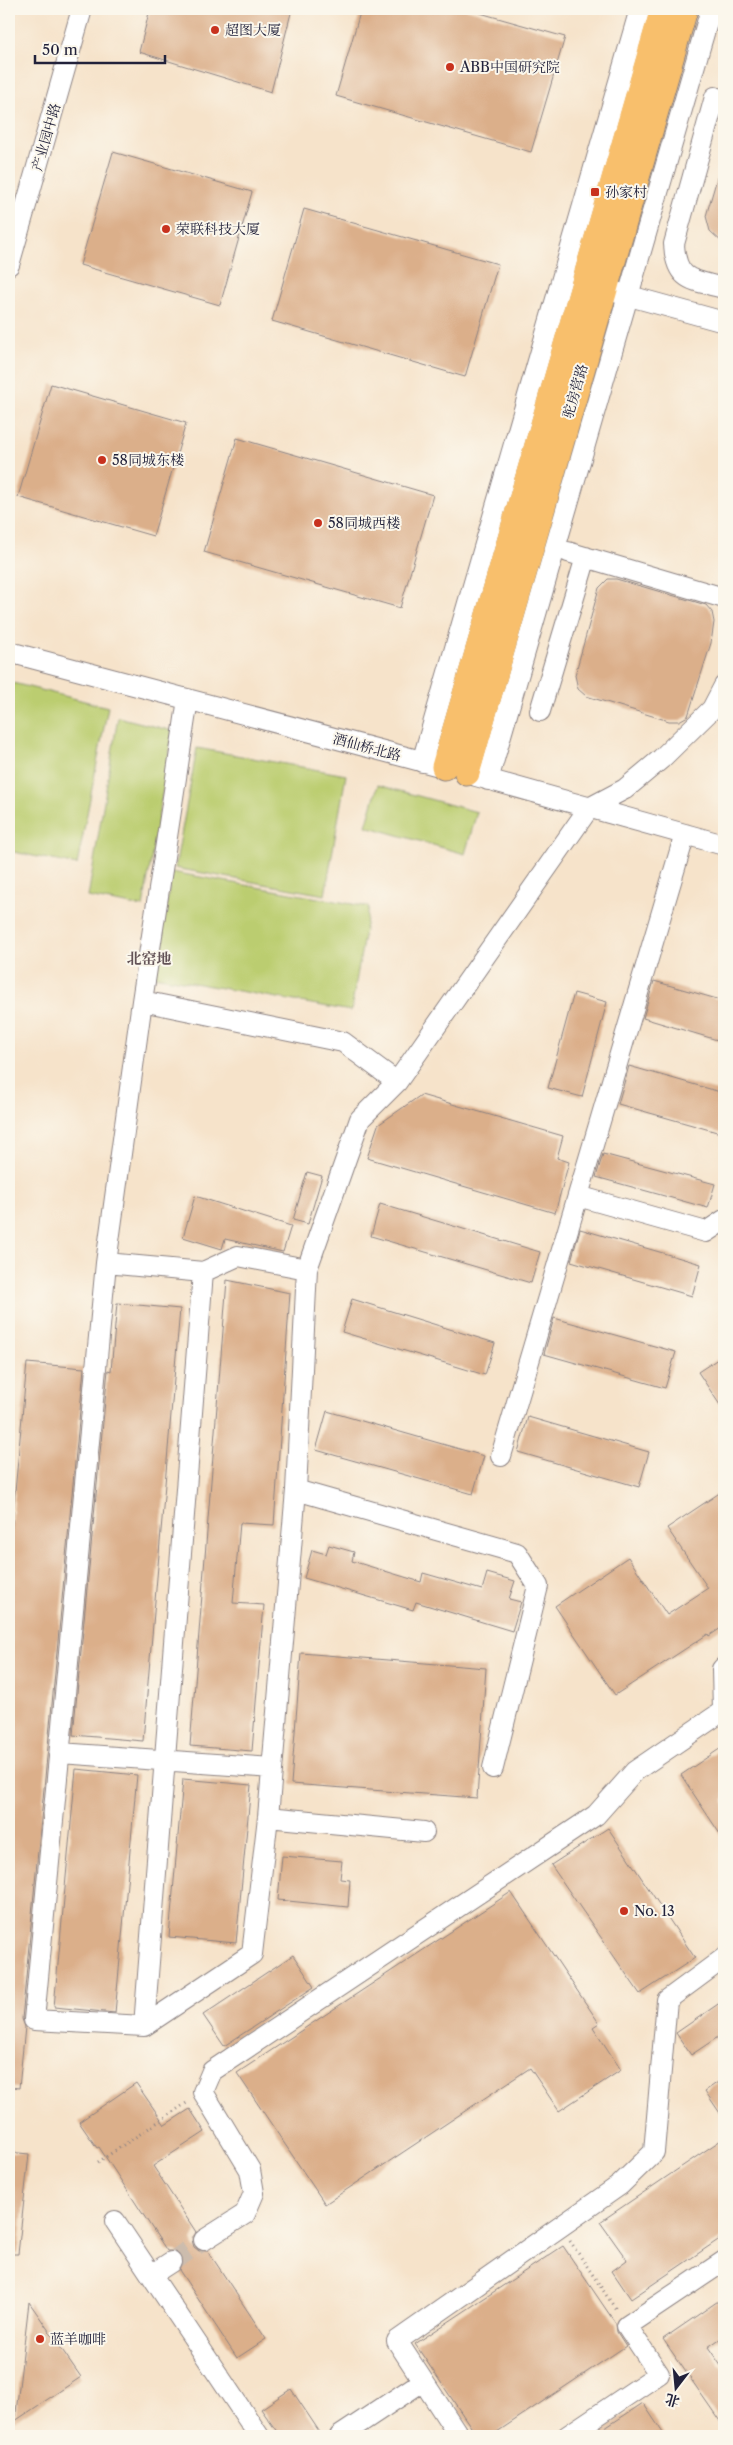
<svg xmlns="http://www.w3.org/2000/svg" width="733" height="2445" font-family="'Libre Caslon Text','Noto Serif SC',serif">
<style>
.green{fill:#bbcd70;stroke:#6e7856}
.building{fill:#dbaf8a}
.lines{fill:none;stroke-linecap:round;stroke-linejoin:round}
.minor-tunnel{stroke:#ccbcad;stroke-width:20;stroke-dasharray:20 10;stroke-linecap:butt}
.minor-casing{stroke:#8c8282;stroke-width:22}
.major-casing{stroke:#8c8282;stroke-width:27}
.path{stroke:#8c8282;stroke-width:3;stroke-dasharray:1 4;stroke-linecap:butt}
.minor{stroke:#fff;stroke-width:20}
.major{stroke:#f8bf6c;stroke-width:25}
.poi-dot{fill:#c8321e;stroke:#fbf7ec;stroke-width:2}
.labels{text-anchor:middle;stroke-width:4;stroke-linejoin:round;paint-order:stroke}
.poi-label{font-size:14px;fill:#22223b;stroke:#fbf7ec;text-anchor:start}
.street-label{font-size:14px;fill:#22223b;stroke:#fbf7ec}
.neighbourhood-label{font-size:15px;font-weight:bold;fill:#635357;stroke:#fbf7ec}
</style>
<rect width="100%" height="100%" fill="#fbf7ec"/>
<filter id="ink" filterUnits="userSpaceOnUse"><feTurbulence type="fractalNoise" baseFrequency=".02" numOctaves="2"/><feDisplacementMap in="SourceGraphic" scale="10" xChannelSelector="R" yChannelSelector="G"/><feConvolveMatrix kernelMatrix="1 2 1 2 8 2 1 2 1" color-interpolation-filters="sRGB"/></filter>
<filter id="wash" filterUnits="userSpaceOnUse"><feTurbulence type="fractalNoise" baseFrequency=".0096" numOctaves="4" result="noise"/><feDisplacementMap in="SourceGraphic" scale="20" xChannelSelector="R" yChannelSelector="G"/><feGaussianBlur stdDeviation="1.12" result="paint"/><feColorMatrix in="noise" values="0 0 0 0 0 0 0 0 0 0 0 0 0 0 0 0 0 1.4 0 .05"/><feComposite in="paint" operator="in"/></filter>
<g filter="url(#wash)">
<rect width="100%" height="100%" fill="#f6e3ca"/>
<path class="green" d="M9,682l99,25 -31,158 -68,-14z
M118,717l55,14 -30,176 -55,-10z
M197,748l149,27 -21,120 -150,-27z
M378,785l99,27 -12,42 -99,-28z
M172,872l197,35 -18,104 -197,-35z"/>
<g id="blocks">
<path class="building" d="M150,9h142l-21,83 -132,-40z
M361,9h105l99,28 -34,115 -195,-56z
M113,152l139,40 -32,113 -140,-40z
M720,168l4,1v75l-14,-13 -4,-15z
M304,209l194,55 -33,113 -193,-56z
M51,384l135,39 -33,113 -135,-39z
M237,438l196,57 -33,113 -196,-56z
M608,579h8l90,26 6,7 2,10 -3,21 -23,73 -9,5h-10l-83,-25 -8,-7 -3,-14 24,-87z
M654,981l70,20v41l-81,-24z
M574,993l33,9 -25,95 -34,-9z
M629,1066l95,27v41l-106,-30z
M421,1095l142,41 -6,22 12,4 -14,51 -188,-55 11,-33z
M603,1154l112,30 -7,24 -112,-31z
M307,1172l15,4 -14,48 -15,-4z
M195,1196l96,30 -8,26 -58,-13 -3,10 -39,-12z
M380,1204l160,48 -9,31 -160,-47z
M580,1229l121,35 -9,32 -121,-35z
M227,1280l63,13 -16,232 -34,-2 -7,80 31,2 -12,146 -62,-5z
M352,1299l143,44 -10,32 -143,-43z
M117,1303l63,6 -37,432 -70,-6 35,-365 3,1z
M554,1318l122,34 -11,36 -121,-34z
M724,1355v56l-26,-39z
M27,1363l57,5 -62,651 3,8 -6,61 -10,-1v-531z
M327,1411l157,45 -11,38 -157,-44z
M528,1417l121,35 -10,35 -121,-35z
M724,1490v136l-15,10 -1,-2 -93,61 -60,-89 73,-49 39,58 41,-27 -41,-60z
M329,1545l25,7 -2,9 69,21 2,-9 59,17 5,-17 28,8 -6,18 12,3 -9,29 -96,-29 -3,8 -109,-32 8,-28 14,4z
M301,1653l185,15 -9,130 -186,-14z
M724,1746v94l-43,-65z
M76,1769l61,6 -22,238 -61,-6z
M183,1779l68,6 -15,158 -67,-6z
M608,1828l87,130 -55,36 -89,-129z
M282,1856l60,5 -2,18 10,1 -2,27 -70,-7z
M511,1892l88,131 -6,4 28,43 -62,41 -29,-43 -205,136 -88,-131z
M293,1955l21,32 -90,59 -21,-31z
M724,2000v33l-33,22 -15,-22z
M724,2078v41l-19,-28z
M136,2083l29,42 25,-16 15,23 -52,34 43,66 -4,8 2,7 5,4h9l58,88 -29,19 -58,-88 4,-8 -2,-7 -5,-4h-9l-68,-104 -2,1 -18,-26z
M724,2138v98l-93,63 -19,-28 15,-11 -27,-38z
M9,2152l20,2 -11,100h-9z
M563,2246l53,78 1,8 9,14 -135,90h-14l-62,-92z
M724,2297v39l-16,11 16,23v57l-61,-88z
M29,2302l52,75 -66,44z
M291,2389l28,42 -9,5h-30l-19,-27z
M643,2403l22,33h-72z"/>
</g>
</g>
<g filter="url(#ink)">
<use href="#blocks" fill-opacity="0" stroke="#8c8282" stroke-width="1"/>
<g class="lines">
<path class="minor-tunnel" d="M171,2262l33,-22"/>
<defs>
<path id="minor" d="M715,97l-41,147c2,38 19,36 50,44
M9,265l73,-256
M615,292l109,30
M568,552l156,46
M9,652l427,113
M540,711l46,-154
M422,762l218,-753
M476,776l248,69
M488,780l223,-771
M142,1001l201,41 54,40
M578,1196l128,36 18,-12
M106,1263l97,9 35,-16 69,13 -11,221 -28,327 -16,137 -108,72 -110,-6 72,-757 36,-262 46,-302
M307,1269l53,-150 37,-37 192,-274 36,-19 36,-30 51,-50 12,-23
M501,1456l184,-622
M296,1490l221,63 21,33 -45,182
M60,1753l212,15
M268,1817l156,15
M144,2026l59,-754
M115,2221l144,215
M204,2240l41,-26 9,-21 -4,-23 -47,-78 9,-21 384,-256 39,-44 88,-60 -1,-42 2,-2
M151,2275l20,-13
M340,2436l83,-55
M459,2436l-62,-95 223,-156 34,-33 13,-152 57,-42
M567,2436l92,-62 -32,-48 97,-65"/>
<path id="major" d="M444,767l219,-758
M467,773l218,-764"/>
</defs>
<use href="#minor" class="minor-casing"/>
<use href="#major" class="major-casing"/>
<path class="path" d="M98,2162l90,-60
M570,2241l47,70"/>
<use href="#minor" class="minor"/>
<use href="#major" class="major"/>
</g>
</g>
<g class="poi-dot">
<circle cx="215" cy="30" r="5"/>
<circle cx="450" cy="67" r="5"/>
<rect x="590" y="187" width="10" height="10" rx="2.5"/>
<circle cx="166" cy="229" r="5"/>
<circle cx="102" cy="460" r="5"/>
<circle cx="318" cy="523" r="5"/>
<circle cx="624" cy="1911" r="5"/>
<circle cx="40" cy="2339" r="5"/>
</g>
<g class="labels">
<g class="poi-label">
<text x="225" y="35">超图大厦</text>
<text x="460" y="72">ABB中国研究院</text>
<text x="605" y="197">孙家村</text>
<text x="176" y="234">荣联科技大厦</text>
<text x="112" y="465">58同城东楼</text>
<text x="328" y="528">58同城西楼</text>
<text x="634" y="1916">No. 13</text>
<text x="50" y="2344">蓝羊咖啡</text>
</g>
<g class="street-label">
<text transform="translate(46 137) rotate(-74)" y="5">产业园中路</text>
<text transform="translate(575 391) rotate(-74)" y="5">驼房营路</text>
<text transform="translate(367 747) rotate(15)" y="5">酒仙桥北路</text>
</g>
<g class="neighbourhood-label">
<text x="149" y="964">北窑地</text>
</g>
</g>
<rect width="733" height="2445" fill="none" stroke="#fbf7ec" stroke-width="30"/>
<g transform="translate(676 2388) rotate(196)" stroke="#fbf7ec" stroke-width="4" paint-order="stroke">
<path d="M0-4L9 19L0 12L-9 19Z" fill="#22223b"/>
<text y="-8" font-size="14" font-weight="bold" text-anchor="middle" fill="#22223b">北</text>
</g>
<path d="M35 55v8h130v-8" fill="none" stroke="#22223b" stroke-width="2.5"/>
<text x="42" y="55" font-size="15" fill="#22223b" stroke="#fbf7ec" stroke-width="4" paint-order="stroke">50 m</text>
</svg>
